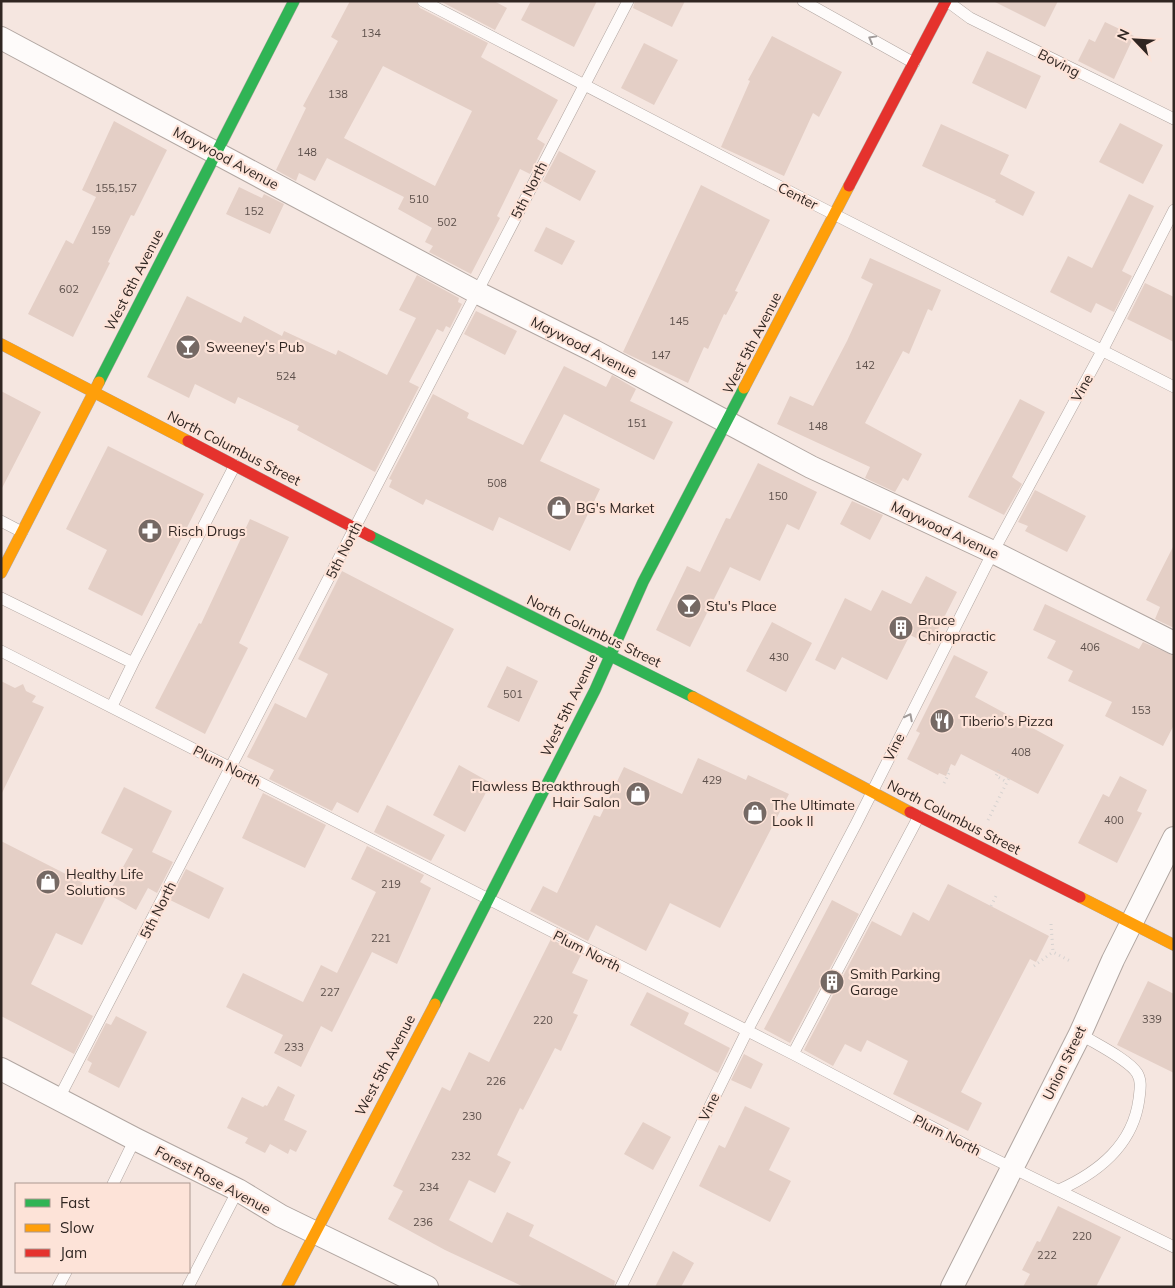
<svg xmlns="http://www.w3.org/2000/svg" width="1175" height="1288" font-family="Mulish,sans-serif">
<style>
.building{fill:#e4cfc6;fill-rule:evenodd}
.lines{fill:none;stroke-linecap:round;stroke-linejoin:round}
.lane-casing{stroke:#b1a6a1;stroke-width:12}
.street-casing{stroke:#b1a6a1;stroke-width:24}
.fast-casing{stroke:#b1a6a1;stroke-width:12}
.slow-casing{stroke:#b1a6a1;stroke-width:12}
.jam-casing{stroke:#b1a6a1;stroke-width:12}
.path{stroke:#d6d2d0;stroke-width:3;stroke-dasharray:1 4;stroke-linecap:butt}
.lane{stroke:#fefbfa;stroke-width:11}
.street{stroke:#fefbfa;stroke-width:22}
.fast{stroke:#30b455;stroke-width:11}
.slow{stroke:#ff9f0a;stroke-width:11}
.jam{stroke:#e5322d;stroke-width:11}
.oneway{stroke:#a19b99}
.labels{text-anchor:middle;stroke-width:4.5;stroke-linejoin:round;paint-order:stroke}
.number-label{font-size:11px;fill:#5d504b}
.street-label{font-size:14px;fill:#302622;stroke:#fde3d8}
.poi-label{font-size:14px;fill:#302622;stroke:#fde3d8;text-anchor:start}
</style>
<rect width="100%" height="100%" fill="#f5e6e0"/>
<path class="building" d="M350,1h66l4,7 68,35 -7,14 5,3 72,40 -21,39 8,5 -15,30 -10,-5 -23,47 3,2 -29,56 -42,-22 4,-6 -8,-4 7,-14 -34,-19 6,-12 -77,-39 -12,23 -16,-8 -3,8 -20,-11 30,-62 -3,-2 35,-65 -7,-4zM383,66l89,45 -37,75 -91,-48z
M440,1h54l13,7 -12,22z
M531,1h66l-23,46 -53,-27z
M635,1h50l-13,26 -39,-19z
M993,1h65l-13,26z
M1105,22l29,14 -20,43 -36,-18 11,-22 6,3z
M772,36l70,36 -23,45 -6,-4 -29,63 -63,-29 29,-66 -2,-1z
M644,43l34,17 -24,45 -33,-17z
M987,51l54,25 -15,33 -54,-26z
M114,121l53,29 -33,66 -3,-1 -23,47 2,1 -37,74 -45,-23 38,-74 7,4 23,-47 -14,-7z
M1120,123l43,22 -20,39 -44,-22z
M941,124l68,31 -9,19 35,18 -12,24 -28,-14 1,-2 -74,-34z
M559,151l37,20 -16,30 -37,-20z
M701,185l69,35 -35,71 3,1 -12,23 -2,-1 -16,35 -4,-2 -16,36 -65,-31z
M239,187l23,11 2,-4 20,10 -14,30 -44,-20z
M1129,194l25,12 -32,65 10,5 -18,36 -18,-9 -5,10 -41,-21 18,-36 24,12z
M546,227l29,14 -13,24 -28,-14z
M870,258l71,32 -9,21 -4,-2 -19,45 -6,-3 -38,72 57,31 -14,27 -5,-3 -8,14 -30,-14 5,-11 -93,-43 13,-28 23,10 34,-65 26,-57 -12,-6z
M417,275l42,23 -1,4 4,2 -12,24 -4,-2 -3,6 -6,-3 -28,53 10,5 -44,85 -78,-42 2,-4 -61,-29 -3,7 -40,-20 -6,14 -42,-21 40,-81 54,27 3,-7 38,20 2,-5 52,24 2,-5 49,25 29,-57 -17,-8z
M1145,283l29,14v45l-47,-23z
M476,311l41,20 -12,24 -41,-21z
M564,366l42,21 6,-12 24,14 -6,12 43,21 -19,38 -90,-46 -24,47 60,28 -30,62 -71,-34 -6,14 -67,-32 -3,6 -34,-18 3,-7 -3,-1 44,-85 36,19 -2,5 56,27z
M1,391l40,21 -40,78z
M1020,399l25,13 -33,65 10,7 -18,31 -36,-18z
M108,446l96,48 -62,122 -54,-27 19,-39 -41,-21z
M758,463l59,29 -18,38 -12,-6 -27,57 -30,-14 -40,80 -34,-17 31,-64 13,6 26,-54 4,1z
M1035,490l51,26 -19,36 -42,-21 3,-5 -10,-4z
M852,501l31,14 -13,25 -30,-16z
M250,519l39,18 -50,106 9,5 -43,86 -50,-26 44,-85 2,1z
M1174,545v83l-19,-9 5,-12 -14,-7z
M342,571l112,58 -96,184 -21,-11 -5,9 -63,-32 5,-9 -27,-13 28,-54 31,15 22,-44 -30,-15z
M926,576l31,16 -27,53 -20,-10 -23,45 -45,-23 -7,13 -20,-10 30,-62 26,13 11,-21 29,14z
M1045,604l94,45 4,-7 31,14v69l-11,21 -58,-30 7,-14 -44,-21 5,-10 -26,-13 9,-17 -23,-11z
M772,622l40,21 -26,49 -40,-21z
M954,655l34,17 -13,25 89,48 -26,49 -77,-40 -6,12 -4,-2 -5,12 -7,-3 -1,2 -31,-16 13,-26 -4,-2z
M507,666l31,15 -19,41 -32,-15z
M1,681l14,7 8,-4 3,7 10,5 -4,6 12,5 -43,88z
M698,758l48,22 2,-5 41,19 -69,134 -50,-25 -24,48 -50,-26 -8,16 -58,-30 13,-25 14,7 37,-78 6,2 24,-50 58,27z
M459,765l32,18 -26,49 -32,-17z
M1120,776l27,14 -10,21 5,2 -25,50 -39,-20 25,-49 6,3z
M124,787l48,24 -20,41 21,10 -16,31 -9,-5 -12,22 -28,-16 25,-45 -32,-16z
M263,793l63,32 -21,43 -63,-30z
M387,805l58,30 -14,26 -57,-29z
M1,841l106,54 -25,50 -26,-12 -25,51 62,32 -19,38 -73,-38z
M367,846l57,29 -4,7 11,6 -34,76 -25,-12 -40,80 -11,-6 -20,41 -27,-14 9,-18 -57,-28 17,-34 60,29 18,-37 16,8 39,-81 -25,-13z
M186,869l38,19 -15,31 -39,-19z
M948,884l101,52 -13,26 -6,-3 -69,133 21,11 -14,28 -75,-37 15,-33 -41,-21 -6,12 -16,-8 -12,22 -29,-16 68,-129 29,15 12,-24 16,9z
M832,900l27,14 -69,129 -26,-14z
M551,939l30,16 -9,18 16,7 -15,33 5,2 -17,36 -6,-3 -32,62 -3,-2 -23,47 14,7 -16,31 -26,-13 -20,40 43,23 15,-31 27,13 -5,11 86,45 -1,6h-90l-79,-37 -57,-31 15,-28 -10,-5 49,-99 8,4 19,-39 20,10z
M1148,981l26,13v79l-57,-28z
M647,992l42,21 -5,11 46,24 -12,25 -88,-48z
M116,1016l31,16 -28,56 -31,-16 4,-9 -5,-3 19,-37 5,2z
M744,1054l19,10 -12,25 -20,-9z
M278,1086l17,9 -11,25 23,11 -11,21 -6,-3 -2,5 -18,-10 -5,9 -20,-10 3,-5 -21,-10 15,-31 21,10 2,-2 2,1z
M745,1106l45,22 -21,42 22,11 -21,41 -71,-36 20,-41 6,3z
M643,1122l28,15 -18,33 -29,-16z
M1058,1206l63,31 -25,50h-73l7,-13 -8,-4 15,-29 3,1z
M673,1251l21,12 -13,24h-26z"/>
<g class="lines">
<defs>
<path id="lane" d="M423,1l381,198 370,188
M803,1l111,62
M947,1l23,17 204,101
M1,521l21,11
M1,598l132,65 102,-198
M1,651l792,403 181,95 200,98
M112,706l21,-43
M793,1054l126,-238
M59,1098l569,-1097
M113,1184l22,-45
M1059,1190c40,-18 74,-45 80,-91 1,-9 3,-18 -2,-26 -9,-14 -43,-30 -57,-39
M58,1287l8,-15
M188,1287l50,-97
M621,1287l126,-256 109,-207 137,-272 109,-201 72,-141"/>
<path id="street" d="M1,38l475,254 118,59 217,116 182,85 181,91
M1,1069l134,70 103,51 43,26 146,71
M952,1287l128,-253 33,-74 61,-122"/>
<path id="fast" d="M99,382l195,-381
M370,536l323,161
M435,1004l160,-314 48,-108 101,-194"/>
<path id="slow" d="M1,344l187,97
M744,388l105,-202
M1,573l98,-191
M693,697l217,115
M1080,897l94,48
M287,1287l148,-283"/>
<path id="jam" d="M849,186l97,-185
M188,441l182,95
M910,812l170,85"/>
</defs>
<use href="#lane" class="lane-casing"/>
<use href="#street" class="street-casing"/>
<use href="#fast" class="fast-casing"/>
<use href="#slow" class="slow-casing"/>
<use href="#jam" class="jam-casing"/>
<path class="path" d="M999,770l-3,6 11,6
M944,783l6,-12 -2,-1
M988,820l21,-42
M991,906l5,-10
M1051,924l2,28 17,9
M1034,966l19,-14"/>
<use href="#lane" class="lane"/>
<use href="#street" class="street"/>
<use href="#fast" class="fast"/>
<use href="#slow" class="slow"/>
<use href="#jam" class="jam"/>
</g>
<defs><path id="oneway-chevron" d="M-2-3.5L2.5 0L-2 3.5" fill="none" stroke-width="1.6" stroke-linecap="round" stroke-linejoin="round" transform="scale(1.25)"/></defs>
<g class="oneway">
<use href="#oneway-chevron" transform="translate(872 39) rotate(-151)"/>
<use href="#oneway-chevron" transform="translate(909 717) rotate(-63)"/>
</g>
<defs>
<symbol id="bar-disc" viewBox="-11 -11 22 22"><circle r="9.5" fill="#756964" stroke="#fde3d8"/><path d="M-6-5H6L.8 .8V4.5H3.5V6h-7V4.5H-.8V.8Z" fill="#fff"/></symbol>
<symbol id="shop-disc" viewBox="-11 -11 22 22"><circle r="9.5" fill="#756964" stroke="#fde3d8"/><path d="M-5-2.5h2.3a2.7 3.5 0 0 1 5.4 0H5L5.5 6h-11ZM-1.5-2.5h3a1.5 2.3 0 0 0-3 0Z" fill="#fff"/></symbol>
<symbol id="pharmacy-disc" viewBox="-11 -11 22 22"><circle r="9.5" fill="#756964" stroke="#fde3d8"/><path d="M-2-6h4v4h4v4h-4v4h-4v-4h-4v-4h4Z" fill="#fff"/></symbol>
<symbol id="building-disc" viewBox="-11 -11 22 22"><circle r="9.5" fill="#756964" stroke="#fde3d8"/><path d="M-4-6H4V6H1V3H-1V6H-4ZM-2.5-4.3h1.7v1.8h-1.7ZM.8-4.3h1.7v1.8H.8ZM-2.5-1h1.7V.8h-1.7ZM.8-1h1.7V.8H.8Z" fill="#fff"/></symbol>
<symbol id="restaurant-disc" viewBox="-11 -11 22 22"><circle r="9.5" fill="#756964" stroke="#fde3d8"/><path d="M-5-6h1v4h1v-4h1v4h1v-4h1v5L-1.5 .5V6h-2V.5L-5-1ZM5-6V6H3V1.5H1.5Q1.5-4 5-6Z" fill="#fff"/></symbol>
</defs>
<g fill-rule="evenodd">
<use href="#bar-disc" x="174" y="333" width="28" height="28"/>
<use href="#shop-disc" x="545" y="494" width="28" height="28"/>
<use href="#pharmacy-disc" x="136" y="517" width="28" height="28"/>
<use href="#bar-disc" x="675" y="592" width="28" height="28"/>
<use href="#building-disc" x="887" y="614" width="28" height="28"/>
<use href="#restaurant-disc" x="928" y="707" width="28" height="28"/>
<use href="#shop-disc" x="624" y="780" width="28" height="28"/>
<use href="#shop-disc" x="741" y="799" width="28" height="28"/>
<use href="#shop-disc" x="34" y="868" width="28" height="28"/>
<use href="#building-disc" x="818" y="968" width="28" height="28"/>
</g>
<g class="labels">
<g class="number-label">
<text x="371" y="37">134</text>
<text x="338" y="98">138</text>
<text x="307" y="156">148</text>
<text x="116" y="192">155,157</text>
<text x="419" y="203">510</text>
<text x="254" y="215">152</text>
<text x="447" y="226">502</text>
<text x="101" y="234">159</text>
<text x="69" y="293">602</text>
<text x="679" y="325">145</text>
<text x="661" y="359">147</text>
<text x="865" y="369">142</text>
<text x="286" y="380">524</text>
<text x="637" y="427">151</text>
<text x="818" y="430">148</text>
<text x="497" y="487">508</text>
<text x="778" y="500">150</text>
<text x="1090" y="651">406</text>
<text x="779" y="661">430</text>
<text x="513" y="698">501</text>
<text x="1141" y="714">153</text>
<text x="1021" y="756">408</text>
<text x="712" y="784">429</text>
<text x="1114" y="824">400</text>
<text x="391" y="888">219</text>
<text x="381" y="942">221</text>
<text x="330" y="996">227</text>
<text x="1152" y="1023">339</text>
<text x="543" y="1024">220</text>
<text x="294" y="1051">233</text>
<text x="496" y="1085">226</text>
<text x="472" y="1120">230</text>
<text x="461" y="1160">232</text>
<text x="429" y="1191">234</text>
<text x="423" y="1226">236</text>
<text x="1082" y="1240">220</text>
<text x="1047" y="1259">222</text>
</g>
<g class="street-label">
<text transform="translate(1059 63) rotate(27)" y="5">Boving</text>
<text transform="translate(226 158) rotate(28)" y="5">Maywood Avenue</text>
<text transform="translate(529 190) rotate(-63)" y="5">5th North</text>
<text transform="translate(798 196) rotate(27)" y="5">Center</text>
<text transform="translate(134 280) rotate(-63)" y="5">West 6th Avenue</text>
<text transform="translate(752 343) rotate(-63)" y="5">West 5th Avenue</text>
<text transform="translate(584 347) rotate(27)" y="5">Maywood Avenue</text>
<text transform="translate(1082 388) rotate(-61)" y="5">Vine</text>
<text transform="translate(234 448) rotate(27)" y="5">North Columbus Street</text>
<text transform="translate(945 530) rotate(25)" y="5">Maywood Avenue</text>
<text transform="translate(344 550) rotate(-63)" y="5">5th North</text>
<text transform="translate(594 631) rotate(26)" y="5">North Columbus Street</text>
<text transform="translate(569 705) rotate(-64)" y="5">West 5th Avenue</text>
<text transform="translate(894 747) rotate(-63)" y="5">Vine</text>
<text transform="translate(227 766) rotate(27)" y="5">Plum North</text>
<text transform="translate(954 817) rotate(27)" y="5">North Columbus Street</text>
<text transform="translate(158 910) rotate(-63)" y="5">5th North</text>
<text transform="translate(587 951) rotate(27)" y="5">Plum North</text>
<text transform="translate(1064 1063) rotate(-64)" y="5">Union Street</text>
<text transform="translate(385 1065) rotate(-62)" y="5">West 5th Avenue</text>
<text transform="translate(709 1107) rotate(-64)" y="5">Vine</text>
<text transform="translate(947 1135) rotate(27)" y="5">Plum North</text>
<text transform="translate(213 1180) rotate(28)" y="5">Forest Rose Avenue</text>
</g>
<g class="poi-label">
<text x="206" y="352">Sweeney's Pub</text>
<text x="576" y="513">BG's Market</text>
<text x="168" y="536">Risch Drugs</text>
<text x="706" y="611">Stu's Place</text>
<text x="918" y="625">Bruce<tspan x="918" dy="16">Chiropractic</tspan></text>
<text x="960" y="726">Tiberio's Pizza</text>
<text x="620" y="791" text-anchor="end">Flawless Breakthrough<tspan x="620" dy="16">Hair Salon</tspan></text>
<text x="772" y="810">The Ultimate<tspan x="772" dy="16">Look II</tspan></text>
<text x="66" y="879">Healthy Life<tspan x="66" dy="16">Solutions</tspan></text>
<text x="850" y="979">Smith Parking<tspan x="850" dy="16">Garage</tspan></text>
</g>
</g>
<rect width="1175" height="1288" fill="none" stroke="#302622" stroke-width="5"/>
<rect x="15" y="1183" width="175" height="90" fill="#fde3d8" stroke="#ab978f"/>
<rect x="25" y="1199" width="25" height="8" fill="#30b455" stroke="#ab978f"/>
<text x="60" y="1208" font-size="15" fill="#302622">Fast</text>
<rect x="25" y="1224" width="25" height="8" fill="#ff9f0a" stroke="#ab978f"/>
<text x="60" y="1233" font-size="15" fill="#302622">Slow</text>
<rect x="25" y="1249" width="25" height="8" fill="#e5322d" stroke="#ab978f"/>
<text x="60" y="1258" font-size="15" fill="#302622">Jam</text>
<g transform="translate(1135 40) rotate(295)" stroke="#fde3d8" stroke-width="4" paint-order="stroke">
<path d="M0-4L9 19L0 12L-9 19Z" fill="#302622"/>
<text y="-8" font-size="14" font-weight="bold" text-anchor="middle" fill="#302622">N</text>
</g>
</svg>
